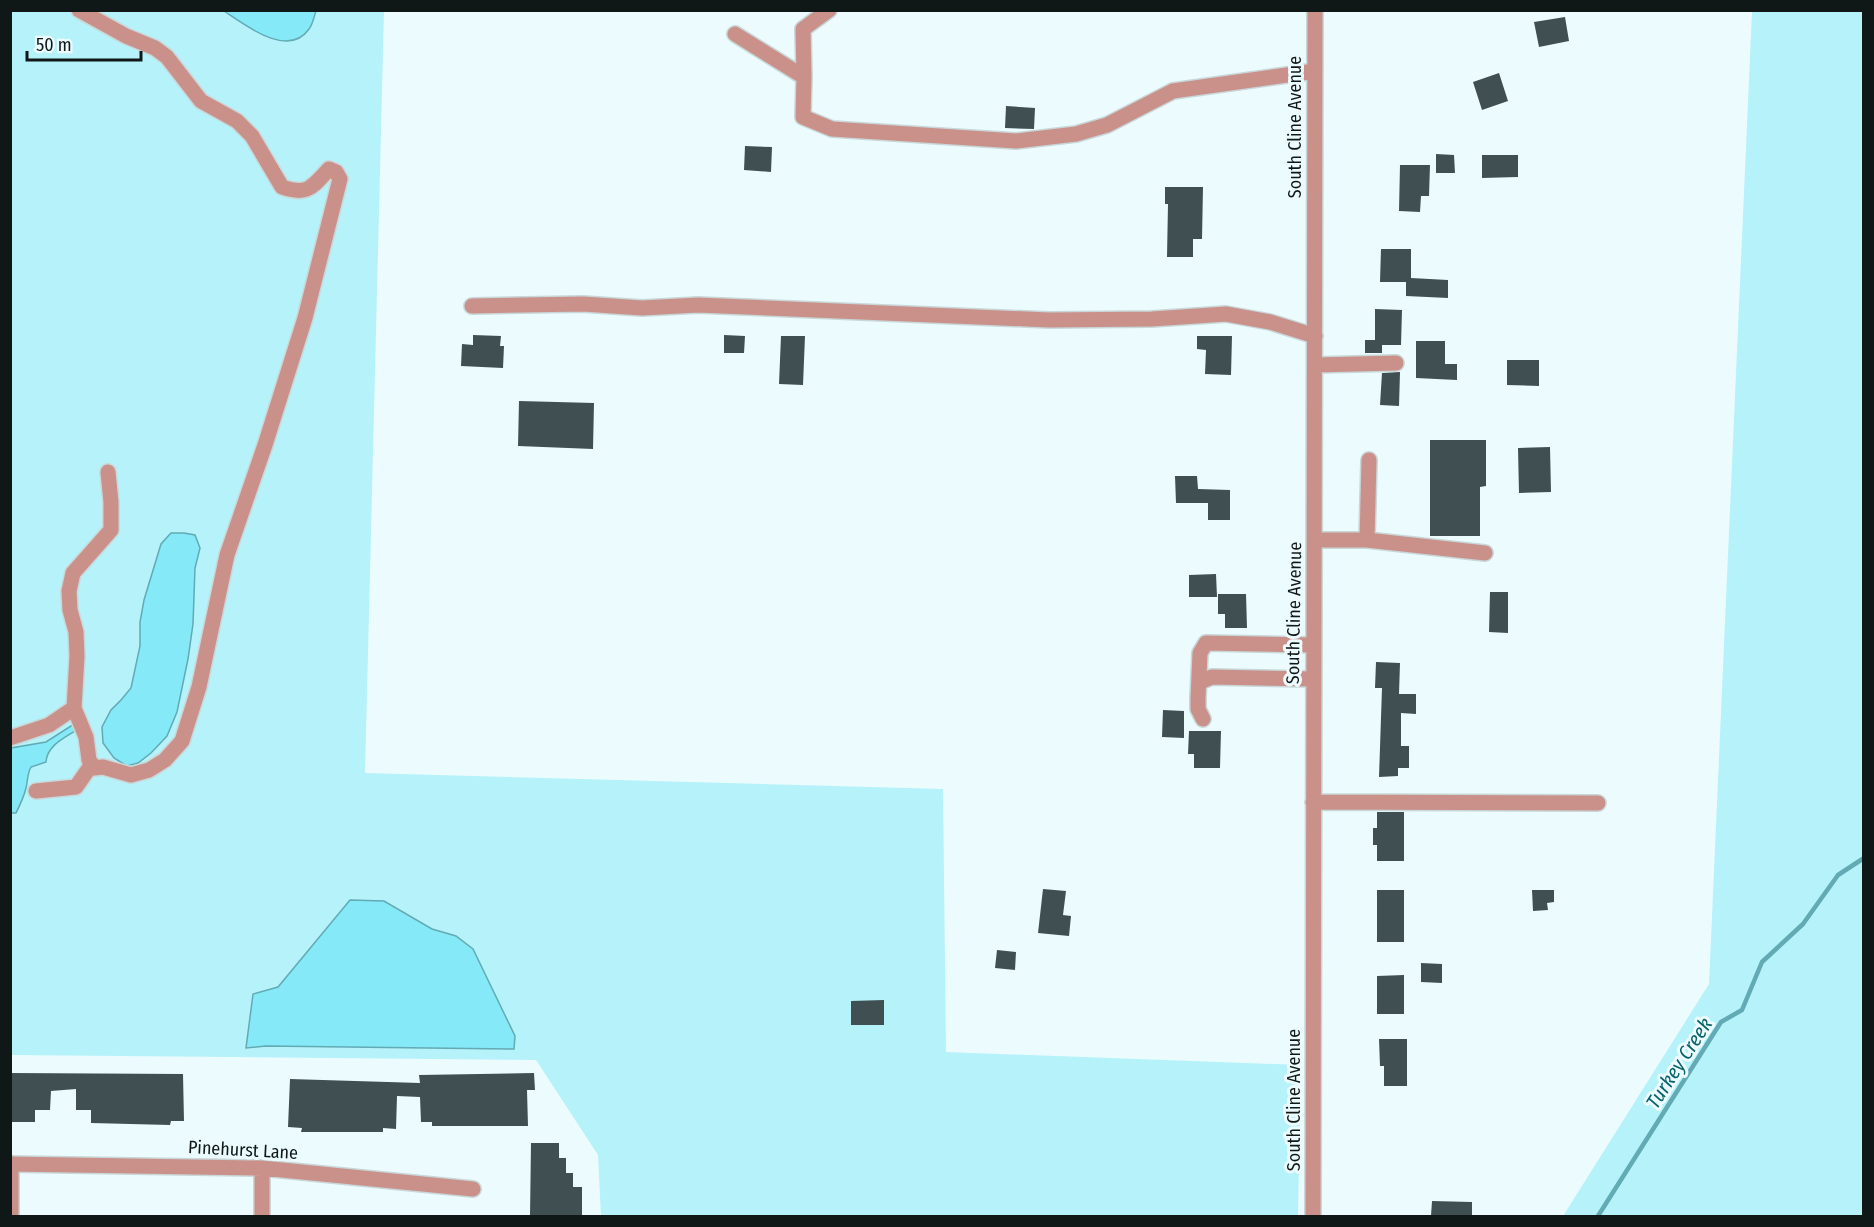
<svg xmlns="http://www.w3.org/2000/svg" width="1874" height="1227" font-family="'Fira Sans Condensed',sans-serif">
<style>
.green{fill:#b6f2fa}
.water{fill:#85e9f7;stroke:#62aab4;stroke-width:1.5}
.lines{fill:none;stroke-linecap:round;stroke-linejoin:round}
.stream{stroke:#62aab4;stroke-width:4.5}
.building{fill:#405052}
.minor-casing{stroke:#c9d7d9;stroke-width:18}
.minor{stroke:#ca918b;stroke-width:15}
.labels{text-anchor:middle;stroke-width:6;stroke-linejoin:round;paint-order:stroke}
.street-label{font-size:18px;fill:#101717;stroke:#ecfcfe}
.water-label{font-size:20px;font-style:italic;fill:#0a636c;stroke:#ecfcfe}
</style>
<rect width="100%" height="100%" fill="#ecfcfe"/>
<path class="green" d="M11,11h373l-19,762 578,16 3,263 355,13 -3,151h-697l-3,-61 -62,-95 -525,-5z
M1752,11h111v1205h-300l146,-232z"/>
<path class="water" d="M224,11h92c-2,5 -3,13 -7,18 -21,30 -64,-4 -85,-18z
M171,533h13l11,2 5,13 -5,20 -2,56 -5,35 -11,53 -10,24 -16,17 -13,10 -11,3 -13,-8 -11,-15 -1,-16 9,-17 10,-10 10,-12 9,-42v-24l4,-22 17,-56z
M74,724l4,5c-13,9 -31,16 -32,33l-15,5c-4,7 -3,13 -5,21 -2,9 -6,17 -10,25h-5v-65l35,-6z
M350,900l34,1 48,28 24,7 17,13 42,87 -1,13 -248,-3 -20,2 7,-54 25,-7z"/>
<g class="lines">
<path class="stream" d="M1598,1216l123,-194 21,-12 20,-48 41,-38 35,-49 26,-17"/>
</g>
<path class="building" d="M1565,17l4,24 -30,6 -5,-25z
M1499,73l9,28 -26,9 -9,-28z
M1006,106l29,2 -1,21 -29,-1z
M745,146l27,1 -1,25 -27,-2z
M1436,154l18,1 1,18h-19z
M1482,155h36v22l-36,1z
M1400,165h30l-1,31h-8l-1,16 -21,-1z
M1165,187h38l-1,52h-9v18h-26l1,-53h-3z
M1381,249h30v29l37,2v18l-42,-2v-14h-26z
M1375,309l27,1 -1,35h-19v8h-17v-13h10z
M473,335l28,1 -1,10h4l-1,22 -42,-2 1,-22 11,1z
M724,335l21,1 -1,17h-20z
M781,336h24l-2,49 -24,-1z
M1197,336h35l-1,39 -26,-1 1,-24 -9,-1z
M1416,341h29v23h12v16l-41,-2z
M1507,360h32v26l-32,-1z
M1400,372l-1,34 -19,-1 2,-32z
M519,401l75,2 -1,46 -75,-3z
M1430,440h56v46l-6,1v49h-50z
M1550,447l1,45 -32,1 -1,-45z
M1175,476h22l1,13 32,1v30h-22v-17h-32z
M1216,574l1,23h-28v-22z
M1490,592h18v41l-19,-1z
M1218,594h28l1,34h-22v-14h-7z
M1376,662l24,1 -1,31h17v20l-15,-1v33h8v22h-11v8l-19,1 3,-89h-7z
M1163,710l21,1v27l-22,-1z
M1189,731h32l-1,37h-26v-14h-6z
M1377,812h27v49h-27v-16h-4v-17h4z
M1043,889l23,2 -3,24 8,1 -2,20 -31,-3z
M1377,890h27v52h-27z
M1532,890h22v12l-7,1 1,7 -15,1z
M997,950l19,2 -1,18 -20,-2z
M1421,963l21,1v19l-21,-1z
M1404,975v39h-27v-38z
M884,1000v25h-33v-24z
M1379,1039h28v47h-23v-20h-4z
M10,1073l173,1 1,47h-13l-1,4 -79,-2v-13h-15v-21l-25,2 -1,19h-15v12h-25z
M534,1073l1,17h-8l1,36h-96v-4h-11l-1,-25 -23,-1 -1,33 -13,-1v4h-82l1,-4 -14,-1 2,-48 130,4 -1,-8z
M531,1143h28v15h7v15h7v14h9v29h-52z
M1432,1201l40,1v14h-41z"/>
<g class="lines">
<defs>
<path id="minor" d="M735,34l69,43 -1,40 29,12 184,12 60,-7 31,-9 66,-34 142,-20
M804,77l-1,-48 26,-19
M472,306l111,-2 59,4 56,-3 351,15 103,-1 74,-5 44,8 45,14
M1315,365l81,-2
M1315,540h52l2,-80
M1367,540l118,13
M1200,682l12,-5 101,2
M74,708l12,29 3,23 5,8 9,-1 28,8 18,-5 16,-10 17,-19 17,-54 28,-132 38,-110 40,-127 35,-139 -4,-7 -7,-3c-17,18 -21,27 -47,18l-30,-51 -15,-15 -36,-20 -34,-44 -12,-9 -29,-12 -47,-26
M1203,719l-5,-10v-11l2,-45 6,-10 107,2
M10,738l39,-13 25,-17 3,-52 -1,-24 -6,-22 -1,-19 4,-18 38,-43v-28l-3,-30
M36,791l40,-4 16,-23
M1313,802l285,1
M10,1164l252,4 211,21
M11,1164v52
M262,1216v-48
M1313,1216l2,-1206"/>
</defs>
<use href="#minor" class="minor-casing"/>
<use href="#minor" class="minor"/>
</g>
<g class="labels">
<g class="street-label">
<text transform="translate(1295 127) rotate(-90)" y="6">South Cline Avenue</text>
<text transform="translate(1294 613) rotate(-89)" y="6">South Cline Avenue</text>
<text transform="translate(1294 1100) rotate(-90)" y="6">South Cline Avenue</text>
<text transform="translate(243 1150) rotate(3)" y="6">Pinehurst Lane</text>
</g>
<g class="water-label">
<text transform="translate(1679 1063) rotate(-57)" y="7">Turkey Creek</text>
</g>
</g>
<rect width="1874" height="1227" fill="none" stroke="#101717" stroke-width="24"/>
<path d="M27 51v9h114v-9" fill="none" stroke="#101717" stroke-width="3"/>
<text x="36" y="51" font-size="18" fill="#101717" stroke="#ecfcfe" stroke-width="4.5" paint-order="stroke">50 m</text>
</svg>
